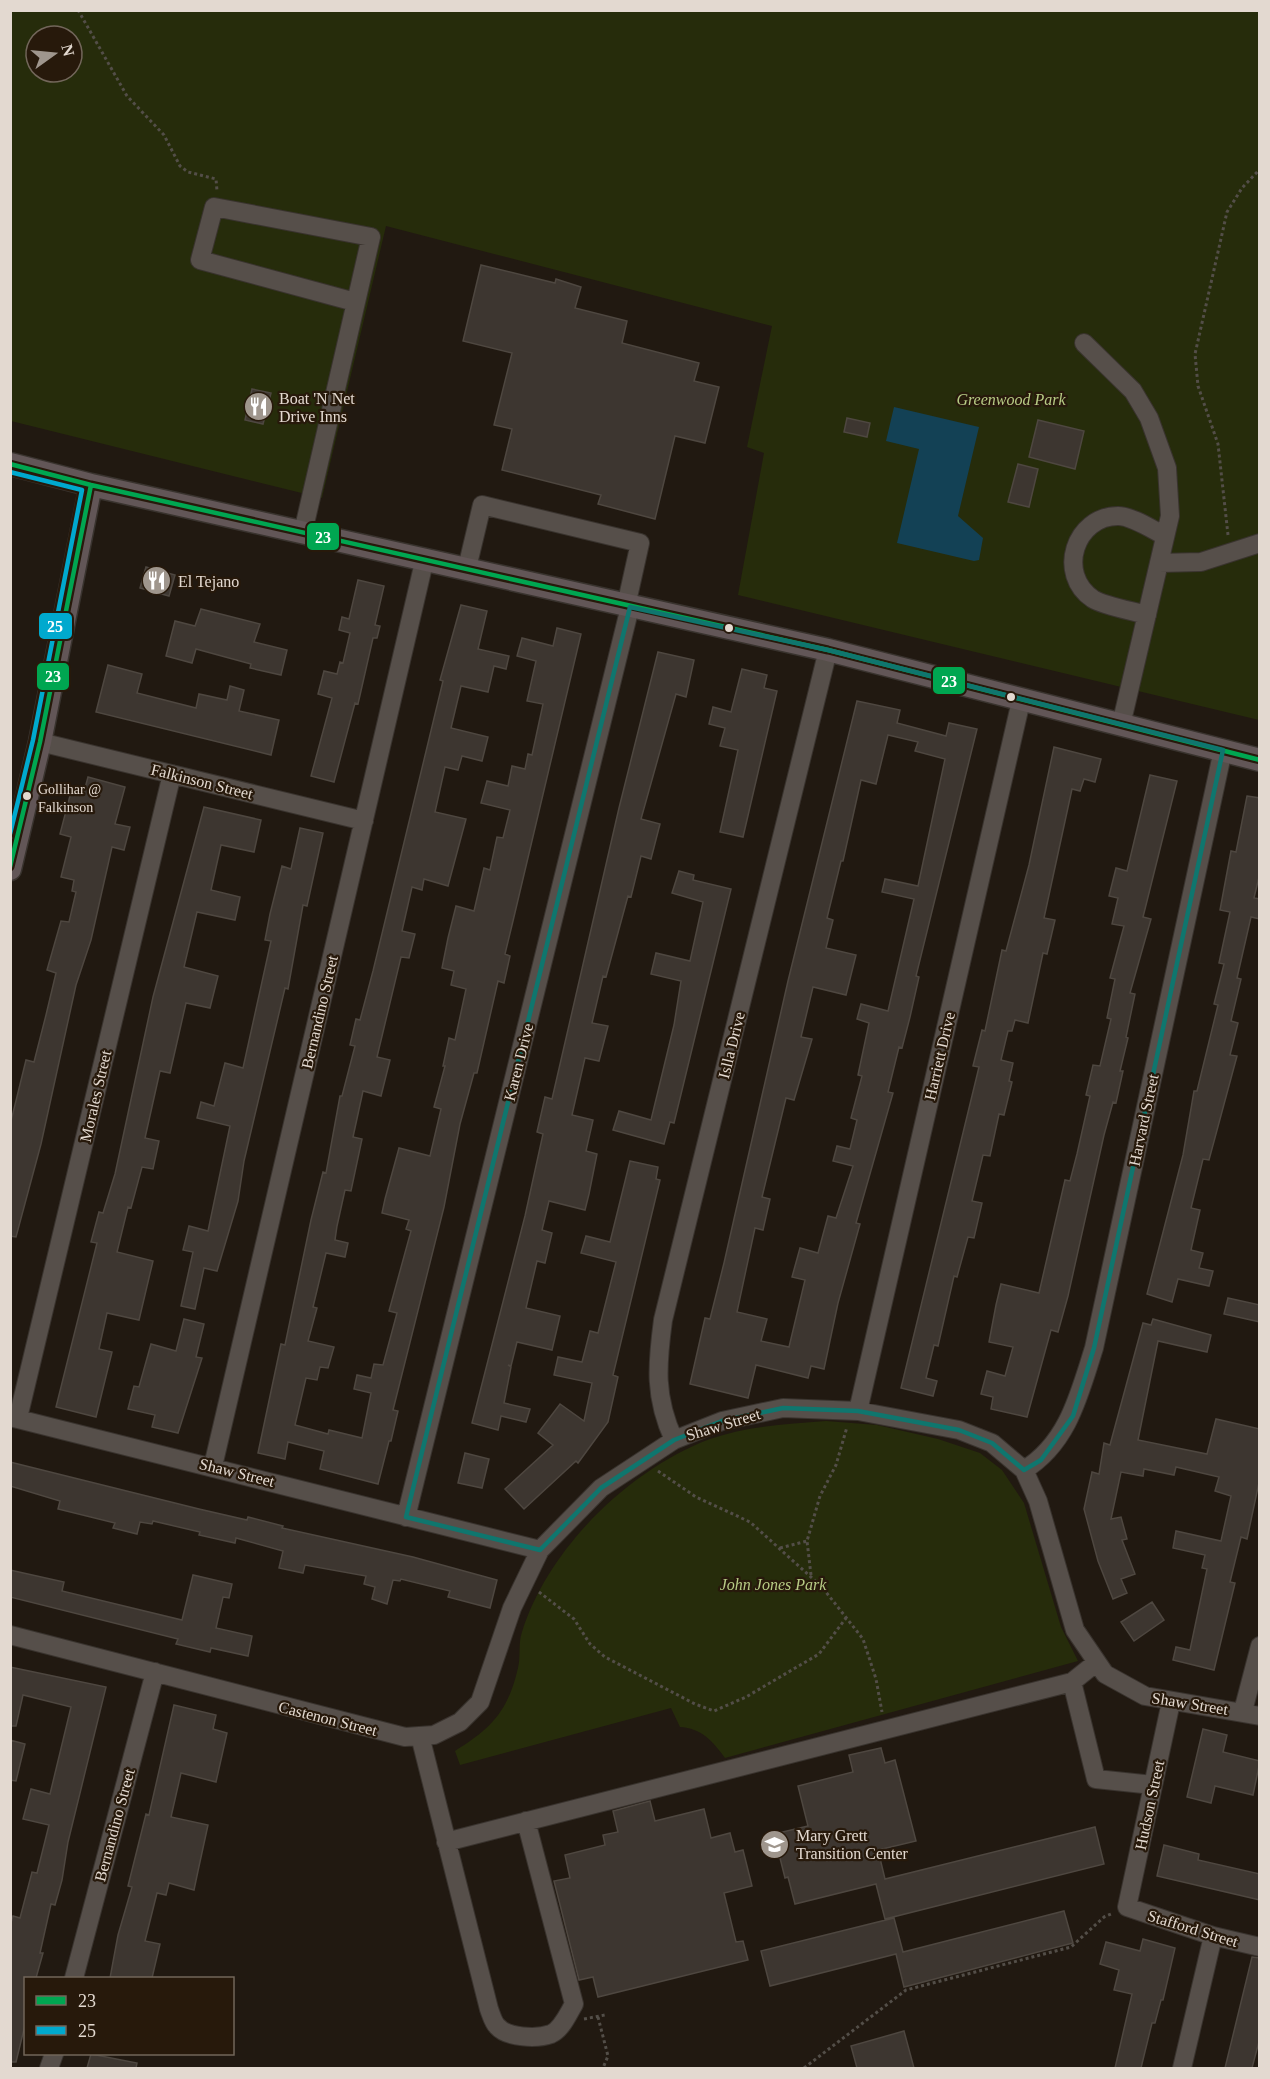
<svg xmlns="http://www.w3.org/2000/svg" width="1270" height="2079" font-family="'Times New Roman',serif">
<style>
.green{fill:#262c0b;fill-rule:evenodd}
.water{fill:#134155}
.building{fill:#3d3630;stroke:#4e4740;stroke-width:1.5;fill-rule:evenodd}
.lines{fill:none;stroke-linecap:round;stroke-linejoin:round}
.minor-casing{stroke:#39332e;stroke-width:20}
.major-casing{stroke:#39332e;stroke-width:25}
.path{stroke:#534e48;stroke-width:3;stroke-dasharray:3 3;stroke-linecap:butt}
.minor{stroke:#564f4a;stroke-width:18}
.major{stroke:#625657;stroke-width:22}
.bus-1-casing{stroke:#27190b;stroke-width:9}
.bus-2-casing{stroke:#27190b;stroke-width:9}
.bus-1{stroke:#00a651;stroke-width:4.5}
.bus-2{stroke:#00a9ce;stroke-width:4.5}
.marked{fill:none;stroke:#0f766e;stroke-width:4.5;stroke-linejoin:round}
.bus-dot{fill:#e3d9d0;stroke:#27190b;stroke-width:2}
.labels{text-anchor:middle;stroke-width:4.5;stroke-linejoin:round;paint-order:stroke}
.bus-label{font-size:14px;fill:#e3d9d0;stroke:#27190b;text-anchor:start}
.poi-label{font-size:16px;fill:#e3d9d0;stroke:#27190b;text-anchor:start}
.park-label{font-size:16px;font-style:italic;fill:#b7cb85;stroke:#27190b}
.street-label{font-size:16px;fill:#e3d9d0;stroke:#27190b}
.line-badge{stroke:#27190b;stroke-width:2}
.badge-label{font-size:16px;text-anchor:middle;font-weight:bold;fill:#fff}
</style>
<rect width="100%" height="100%" fill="#211911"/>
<path class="green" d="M11,11h1248v709l-521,-125 26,-142 -17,-6 25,-121 -386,-100 -64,272 -311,-77zM36,36h36v36h-36z
M826,1421l51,4 61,14 42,14 22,17 22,33 37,124 17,34 -353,97c-12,-17 -24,-30 -45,-31l-9,-19 -211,57 -5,-14c37,-23 53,-40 63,-83 3,-12 0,-25 4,-36 26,-83 106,-162 188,-193 37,-13 77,-15 116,-18z"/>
<path class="water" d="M894,407l85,20 -21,89 25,22 -4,22 -5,1 -77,-18 22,-94 -33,-8z"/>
<path class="building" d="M481,265l74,18 1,-4 25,8 -6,21 52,13 -5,22 77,20 -5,18 25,6 -14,56 -30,-7 -20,83 -57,-15 3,-9 -99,-25 10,-41 -18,-4 18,-72 -49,-12z
M252,389l19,4 -8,31 -18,-4z
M847,418l23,5 -3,14 -23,-5z
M1038,420l46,11 -9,38 -46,-12z
M1018,464l20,5 -9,38 -21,-5z
M146,567l29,8 -6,21 -29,-8z
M358,580l26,6 -9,39 5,1 -3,12h-4l-15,66 -3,-1 -21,79 -23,-6 21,-78 -14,-4 6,-23 13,3 3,-12 3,1 7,-30 -11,-3 3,-13 7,2z
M461,605l26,6 -9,38 31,7 -3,13 -12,-3 -6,26 -27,-6 -10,42 37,9 -6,24 -20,-5 -4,14 -13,-3 -10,45 31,7 -18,67 -24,-7 -2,11 -10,-3 -10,44 13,3 -6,24 -8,-1 -24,100 13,3 -9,36 -18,-5 -10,46 9,2 -11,52 -6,-1 -8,36 -2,14 13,3 -3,14 -19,-4 -13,54 4,1 -9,33 26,6 -6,21 -8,-1 -3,13 -11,-2 -11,47 33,9 1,-4 33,8 9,-45 -17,-4 3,-14 14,3 3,-14 9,1 14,-52 -8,-2 22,-80 -5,-2 3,-9 -27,-7 3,-14 14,-51 31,8 11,-47 -7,-2 11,-41h-2l6,-28 6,2 11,-51 -15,-4 3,-14 -12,-3 6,-30 8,-32 18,5 10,-43 6,2 7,-33 6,1 7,-28 -29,-7 6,-22 21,5 4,-20 13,3 3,-15 4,1 11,-51 -16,-3 9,-40 -19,-5 5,-18 31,8 4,-18 24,6 -68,287 -8,33 5,2 -6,27 -6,-2 -21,92h-3l-14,51 -16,83 -51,203 5,1 -7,30h-2l-11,43 -58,-15 4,-18 -36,-9 -3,17 -27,-6 23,-109 4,1 26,-125 12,-48 3,1 14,-77h2l13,-50 -5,-1 6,-26 4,1 13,-49 70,-290 -3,-1z
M201,609l59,15 -6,18 33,8 -6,25 -31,-7 1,-4 -55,-15 -4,14 -26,-7 9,-35 20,5z
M658,652l36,8 -8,37 -10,-3 -35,125 19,5 -9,35 -10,-3 -10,41 -3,-1 -22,81 -3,-1 -11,47 16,3 -9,35 -14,-3 -13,57 21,5 -7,31 11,3 -8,40 -4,16 -36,-9 -7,29 10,3 -7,30 -8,-2 -11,47 34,8 -8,34 -35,-8 -6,24 -3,-1 3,2 -7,36 26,6 -4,13 -25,-6 -3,14 -26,-7 53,-207 18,-82 -6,-2 8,-35 7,2 67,-291z
M108,665l34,9 -5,19 59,15 3,-14 28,6 3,-14 14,4 -5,21 40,9 -8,35 -175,-43z
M742,669l25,6 -3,13 13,3 -34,146 -23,-5 18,-82 -18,-4 5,-18 -16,-4 4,-17 18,5z
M857,701l43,9 -3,13 49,13 3,-13 28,6 -61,247 3,1 -9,40 -8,31 -3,-1 -11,45 5,1 -37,130 4,1 -22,79 -14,66 -13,-3 -3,12 -52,-13 -8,33 -58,-14 15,-66 5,1 14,-56 64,-282zM888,735l30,7 -3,9 30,8 -27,127 -33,-7 -3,13 32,7 -26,112 -27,-7 -4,15 12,4 -11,52 4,1 -11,42 6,2 -7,29 -13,-3 -4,15 20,5 -17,52 -8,-2 -10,37 -18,-5 -8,29 13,3 -16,67 -28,-6 6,-22 -30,-7 18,-84 8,2 7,-31 -8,-2 24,-99 8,2 18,-61 -11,-2 12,-50 33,8 10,-40 -30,-7 7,-28 -6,-2 14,-57h2l18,-81 15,4z
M1054,747l47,12 -6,23 -11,-3 -4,12 -8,-2 -28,129 11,2 -8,34 -4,-1 -15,70 -13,-3 -3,11h-4l-7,29 12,3 -4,18 3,1 -8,33 -5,-1 -9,42 -7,-1 -11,46 10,2 -8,35 -6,-1 -11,40 -3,-1 -16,70 -4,-1 -8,33 11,3 -4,15 -32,-8 78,-321 -6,-1 9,-36 3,1 17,-81 4,1 23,-86z
M1150,775l27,6 -34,136 8,2 -21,74 5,1 -9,43 2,1 -8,33h3l-7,32 -3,-1 -9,33 -36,161 -10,36 -7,-2 -24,87 -36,-8 2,-12 -12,-3 6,-23 18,5 8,-29 -24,-5 7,-37 5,-21 38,9 26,-113 5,1 7,-27 13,-58 -4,-1 7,-30 7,1 11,-47 -4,-1 8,-39 -5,-1 14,-52 -12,-2 6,-26 -9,-2 7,-28 11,3z
M88,777l37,10 -10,37 15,3 -6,23 -12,-3 -21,93 -15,45 -35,159 -25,93 -6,-1v-111l16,-65 8,2 12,-47 10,-42 -9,-3 14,-49 8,1 7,-30 -4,-1 2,-11 -13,-3 10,-40 -11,-3 12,-46 12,4z
M1247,796l13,2v75l-6,25 6,1v20l-9,-2 -14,61 4,1 -10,42 7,2 -8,32 7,1 -28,104 -6,-1 -12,49 9,2 -9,40 12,3 -4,15 14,3 -4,15 -31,-7 -6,23 -25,-8 36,-139 11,-64h3l21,-86 -4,-1 10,-40 -5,-1 11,-51 -10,-2 11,-59 5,1z
M204,807l57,13 -7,32 -33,-7 -10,45 29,7 -5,23 -38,-8 -13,55 34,9 -8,32 -24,-5 -16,70 -10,-2 -15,67 14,3 -6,28 -11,-2 -11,41 -3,-1 -11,45 36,9 -14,59 -32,-7 -8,36 13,3 -16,65 -40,-10 41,-164 -6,-1 8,-30 4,1 12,-39 38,-177z
M300,828l23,5 -16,73 -4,-1 -15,84 -3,-1 -41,173 -6,40 -21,70 -13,-3 -9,41 -14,-3 12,-54 -10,-2 6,-24 19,5 22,-105 -33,-8 4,-16 13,4 11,-43 18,5 28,-127 -6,-1 5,-26 12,-48 9,3z
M679,871l15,4 -1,5 38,9 -57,234 -4,-1 -6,22 -51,-14 6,-19 32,9 23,-95 7,-44 -30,-7 5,-21 34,8 13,-59 -31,-9z
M630,1161l28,6 -2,12 4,1 -47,195 5,2 -10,45 -30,41 -2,-2 -52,48 -19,-20 48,-44 -15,-12 22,-29 24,17 8,-38 -38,-8 4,-18 24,5 8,-31 8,2 18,-71 -35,-9 5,-17 24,6z
M1228,1298l32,7v17l-36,-8z
M184,1319l20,5 -8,33 6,1 -24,75 -26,-6 3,-12 -27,-6 6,-23 5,1 12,-43 25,7z
M1153,1319l58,16 -4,17 -49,-11 -20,99 69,14 9,-35 44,10v49l-13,61 -6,-2 -11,45 5,1 -21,87 -41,-10 3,-13 14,3 17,-81 -5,-1 3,-13 -32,-7 3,-17 45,10 10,-45 -16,-5 4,-14 -43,-10 -2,8 -30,-6 -1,7 -22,-4 -10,47 10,-2 6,22 -5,1 13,34 -14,5 6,14 -14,6 -15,-38 -14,-52 8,-37 7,2 5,-31 6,2 33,-122 8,2z
M465,1453l24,6 -7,29 -24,-5z
M10,1462l189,47 48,11 1,-3 35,9 -1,2 131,29 84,23 -7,28 -42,-11 2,-6 -49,-12 -1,2 -7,-1 -6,24 -15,-5 3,-12 -11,-3 2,-8 -61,-11 -2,8 -24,-5 4,-17 -47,-13 -1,5 -36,-8 1,-3 -47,-11 -1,3 -12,-2 -3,12 -24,-6 2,-5 -57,-14 2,-8 -50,-15z
M10,1570l54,12 -2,9 120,29 11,-45 39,9 -3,14 -6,-1 -7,31 36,8 -4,20 -37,-8 -1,4 -34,-8 2,-5 -168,-42z
M1152,1602l12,18 -30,21 -13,-19z
M10,1667l96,20 -38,155 -6,38 -7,25 -4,-1 -11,49h3l-7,25h-10v43l-10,41h-6v-136l3,-10 7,2 12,-46 5,1 12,-48 -26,-6 8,-30 19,5 21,-87 -48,-12 -7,31h-6z
M174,1705l42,10 -3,14 14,4 -11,49 -35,-9 -10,44 37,8 -10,46 -4,19 -25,-7 -3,12 -9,-2 -12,48 15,3 -8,34h-42l8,-43 14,-48 -4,-1 18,-72 3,1z
M1203,1729l24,6 -4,17 37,9 -7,34 -38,-9 -4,17 -24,-6z
M10,1740l15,4 -9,37 -6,-1z
M881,1748l4,15 10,-3 21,81 -38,9 7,29 210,-52 9,37 -219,55 -9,-35 -81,20 -7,-27 -3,1 -11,-44 34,-8 -10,-40 55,-14 -4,-17z
M650,1801l5,20 49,-12 7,29 19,-5 5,19 8,-2 9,36 -28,7 12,49 7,-1 5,19 -150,37 -5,-20 -14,3 -25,-99 16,-3 -5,-23 40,-10 -2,-10 15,-3 -5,-21z
M1164,1845l35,9 -1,6 62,14v26l-103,-24z
M1064,1911l9,32 -169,44 -8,-33 -126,32 -9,-35 133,-33 9,34z
M1143,1939l32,9 -12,52h-2l-6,23h-3l-11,45h-26l17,-74 -18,-4 5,-20 -19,-6 6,-22 34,9z
M1252,1957l8,1v80l-8,30h-27z
M904,2031l10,37h-57l-6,-22z
M91,2054l46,9 -1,5h-49z"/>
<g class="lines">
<defs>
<path id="minor" d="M1084,343l49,48 16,27 18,50 3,48 -49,209
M303,532l68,-295 -157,-30 -14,53 155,42
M1159,563l42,-1 59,-19
M467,568l15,-63 158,38 -14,63
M1147,615c-14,-4 -43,-9 -54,-16 -37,-25 -18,-83 25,-83 14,0 35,14 47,20
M40,742l324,79
M858,1411l163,-710
M10,1417l530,133 61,-62 73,-48 48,-19 61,-13 75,3 101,19 33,13 32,27 14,31 37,129 30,44 40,22 115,20
M18,1418l154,-644
M674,1440c-20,-43 -17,-75 -11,-120l165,-670
M213,1466l212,-908
M1024,1470c44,-27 55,-75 70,-122l129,-598
M406,1517l224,-910
M10,1635l395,102 29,-2 26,-13 20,-20 32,-94 28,-58
M1097,1662l-25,20 24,97 57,6
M1171,1702l-44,205 86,29 47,11
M1243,1711l17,-65
M420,1736l69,273c2,5 4,13 8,17 10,12 40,13 54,8 11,-5 17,-20 23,-30l-48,-183
M446,1842l626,-160
M74,1978l81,-306
M49,2068l5,-14
M1182,2068l31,-132"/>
<path id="major" d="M10,464l81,21 737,165 432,110
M10,869l30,-127 51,-257"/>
</defs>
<use href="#minor" class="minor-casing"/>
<use href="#major" class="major-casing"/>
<path class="path" d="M78,10l49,86 37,39 16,31 8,6 28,7 1,12
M1228,535l-10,-91 -20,-58 -3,-32 32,-142 15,-24 18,-19
M658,1471l38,26 54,25 72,65 41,52 13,40 6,33
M780,1548l27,-7
M811,1575l-4,-34 13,-45 16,-31 11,-38
M539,1592l35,27 16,25 15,13 90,47 19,7 32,-14 73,-43 27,-36
M598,2017l10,39 -5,12
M584,2019l21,-4
M804,2068l102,-78 165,-43 33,-30 7,-3"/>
<use href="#minor" class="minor"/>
<use href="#major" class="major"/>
<defs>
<path id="bus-1" d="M10,464l81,21 737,165 432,110
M10,867l30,-125 51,-257"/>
<path id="bus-2" d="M10,472l72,18 -49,250 -23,94"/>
</defs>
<use href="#bus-1" class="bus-1-casing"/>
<use href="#bus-2" class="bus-2-casing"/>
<use href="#bus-1" class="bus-1"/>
<use href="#bus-2" class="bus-2"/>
</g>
<path class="marked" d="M630,607l198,43 395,100 -129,598 -21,68 -32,44 -17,10 -32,-27 -33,-13 -101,-19 -75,-3 -61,13 -48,19 -73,48 -61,62 -134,-33z"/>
<defs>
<symbol id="restaurant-disc" viewBox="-11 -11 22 22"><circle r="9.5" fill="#9f968d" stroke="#27190b"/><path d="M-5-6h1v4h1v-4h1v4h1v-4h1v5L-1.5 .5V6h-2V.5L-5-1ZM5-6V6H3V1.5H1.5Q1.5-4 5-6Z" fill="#fff"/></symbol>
<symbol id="school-disc" viewBox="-11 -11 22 22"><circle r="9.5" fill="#9f968d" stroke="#27190b"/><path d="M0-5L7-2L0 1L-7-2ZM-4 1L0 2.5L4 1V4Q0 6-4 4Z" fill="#fff"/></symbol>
</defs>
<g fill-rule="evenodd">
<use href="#restaurant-disc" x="242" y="390" width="33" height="33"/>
<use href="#restaurant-disc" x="140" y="564" width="33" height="33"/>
<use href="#school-disc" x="758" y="1828" width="33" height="33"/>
</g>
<g class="bus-dot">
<circle cx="729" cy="628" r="5"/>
<circle cx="1011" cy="697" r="5"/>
<circle cx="27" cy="796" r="5"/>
</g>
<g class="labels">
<g class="bus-label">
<text x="38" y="794">Gollihar @<tspan x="38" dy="18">Falkinson</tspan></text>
</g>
<g class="poi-label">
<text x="279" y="404">Boat 'N Net<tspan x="279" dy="18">Drive Inns</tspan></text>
<text x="178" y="587">El Tejano</text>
<text x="796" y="1841">Mary Grett<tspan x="796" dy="18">Transition Center</tspan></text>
</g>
<g class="park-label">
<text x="1011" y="405">Greenwood Park</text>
<text x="773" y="1590">John Jones Park</text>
</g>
<g class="street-label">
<text transform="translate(202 781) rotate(14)" y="6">Falkinson Street</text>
<text transform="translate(319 1012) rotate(-77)" y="6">Bernandino Street</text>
<text transform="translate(731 1045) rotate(-76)" y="6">Islla Drive</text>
<text transform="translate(939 1056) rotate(-77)" y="6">Harriett Drive</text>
<text transform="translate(518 1062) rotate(-76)" y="6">Karen Drive</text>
<text transform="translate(95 1096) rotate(-77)" y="6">Morales Street</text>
<text transform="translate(1143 1120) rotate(-78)" y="6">Harvard Street</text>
<text transform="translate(723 1424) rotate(-17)" y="6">Shaw Street</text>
<text transform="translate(237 1472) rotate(14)" y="6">Shaw Street</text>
<text transform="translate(1190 1703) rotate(9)" y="6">Shaw Street</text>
<text transform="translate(328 1718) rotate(14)" y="6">Castenon Street</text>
<text transform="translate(1149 1805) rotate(-78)" y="6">Hudson Street</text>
<text transform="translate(114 1825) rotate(-75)" y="6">Bernandino Street</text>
<text transform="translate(1193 1928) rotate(17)" y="6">Stafford Street</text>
</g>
</g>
<g class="line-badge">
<rect x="306" y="522" width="34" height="29" rx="6" fill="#00a651"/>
<rect x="38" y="612" width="35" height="28" rx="6" fill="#00a9ce"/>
<rect x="36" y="662" width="34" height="29" rx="6" fill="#00a651"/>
<rect x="932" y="666" width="34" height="29" rx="6" fill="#00a651"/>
</g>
<g class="badge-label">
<text x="323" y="543">23</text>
<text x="55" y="632">25</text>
<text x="53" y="682">23</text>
<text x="949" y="687">23</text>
</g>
<rect width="1270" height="2079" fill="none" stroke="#e3d9d0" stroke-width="24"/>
<rect x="24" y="1977" width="210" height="78" fill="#27190b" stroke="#72665a" stroke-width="1.5"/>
<rect x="36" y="1996" width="30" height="9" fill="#00a651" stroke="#72665a" stroke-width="1.5"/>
<text x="78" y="2007" font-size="18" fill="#e3d9d0">23</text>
<rect x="36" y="2026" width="30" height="9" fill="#00a9ce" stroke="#72665a" stroke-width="1.5"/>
<text x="78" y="2037" font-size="18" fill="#e3d9d0">25</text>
<g transform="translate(54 54) rotate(75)"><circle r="28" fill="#27190b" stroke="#72665a" stroke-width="1.5"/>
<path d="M0-4.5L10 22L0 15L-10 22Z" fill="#9f968d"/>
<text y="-9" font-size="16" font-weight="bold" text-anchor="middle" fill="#e3d9d0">N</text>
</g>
</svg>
